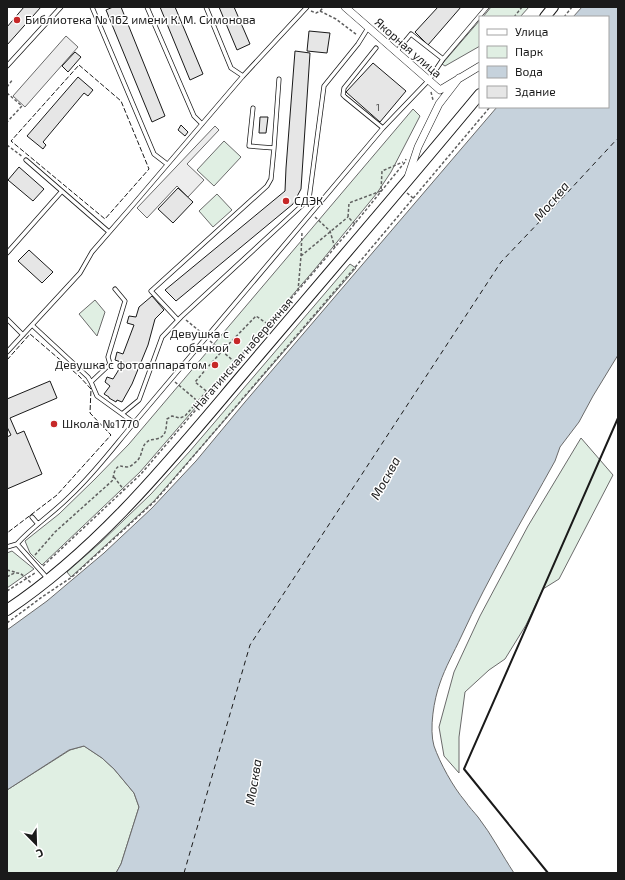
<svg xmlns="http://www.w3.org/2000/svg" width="625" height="880" font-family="'Exo 2',sans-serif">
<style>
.green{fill:#e0efe3;stroke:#6a6a6a}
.parking{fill:#ededed;stroke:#6a6a6a}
.water{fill:#c6d2dc;stroke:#6a6a6a}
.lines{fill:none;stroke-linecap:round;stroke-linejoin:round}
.ferry{stroke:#1a1a1a;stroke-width:1;stroke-dasharray:5 4;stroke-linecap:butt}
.building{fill:#e6e6e6;stroke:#1a1a1a}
.lane-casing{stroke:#1a1a1a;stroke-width:5}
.street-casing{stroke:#1a1a1a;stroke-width:8}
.secondary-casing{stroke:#1a1a1a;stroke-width:12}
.path{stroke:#5f5f5f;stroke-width:1.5;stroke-dasharray:3 2;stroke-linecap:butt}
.lane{stroke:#fff;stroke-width:3.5}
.street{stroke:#fff;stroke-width:7}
.secondary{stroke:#fff;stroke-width:10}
.fence{stroke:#1a1a1a;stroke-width:1;stroke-dasharray:5 2;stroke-linecap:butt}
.wall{stroke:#1a1a1a;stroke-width:2}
.poi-dot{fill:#c62828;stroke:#fff;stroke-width:1.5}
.labels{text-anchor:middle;stroke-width:3;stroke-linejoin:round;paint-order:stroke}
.number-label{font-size:10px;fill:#4d4d4d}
.poi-label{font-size:12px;fill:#1a1a1a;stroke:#fff;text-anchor:start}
.street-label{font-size:12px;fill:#1a1a1a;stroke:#fff}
.water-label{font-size:13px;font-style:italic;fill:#1a1a1a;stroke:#fff}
</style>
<rect width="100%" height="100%" fill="#fff"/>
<path class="green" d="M491,7h38l-9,10h-37z
M480,20v26l-35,20 -3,-2z
M413,109l7,7 -29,56 -14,21 -62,76 -175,203 -98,93 -12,-12 -5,-12 34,-27 36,-35 34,-35z
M224,141l17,16 -27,29 -17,-16z
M217,194l15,16 -19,17 -14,-16z
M350,264l6,4 -133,154 -69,79 -83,76 -4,-5 34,-30 50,-48 39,-43z
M95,300l10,12 -8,24 -18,-22z
M581,438l32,37 -54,104 -16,10 -17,36 -21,34 -16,11 -24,22 -6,45v36l-15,-17 -5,-29 15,-55 26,-56 48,-90z
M12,551l22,18 -27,19v-35z
M84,746l18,12 12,11 20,24 5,14 -18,57 -5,9h-109v-83l63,-40z"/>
<path class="parking" d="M66,36l12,11 -53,60 -12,-11z
M215,126l4,4 -32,34 17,16 -16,17 -11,-11 -30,32 -10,-10z"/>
<path class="water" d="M582,7h36v348l-25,41 -14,26 -19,25 -5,14c-32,58 -66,115 -94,176 -7,15 -16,31 -21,46 -6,16 -11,46 -6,63 6,17 19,41 31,55 4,6 9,11 13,16 14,18 24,38 36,56h-398l5,-9 18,-57 -5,-14 -20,-24 -12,-11 -18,-12 -15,4 -62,40v-160l40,-29 57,-48 48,-45 44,-47 49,-59 252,-295h111v-90h-35z"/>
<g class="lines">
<path class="ferry" d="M184,873l66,-228 251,-383 65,-68 52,-56"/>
</g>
<path class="building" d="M24,7h17l-34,38v-18z
M113,7h8l44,109 -13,6 -46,-112z
M160,7h15l28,67 -13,6z
M219,7h15l16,37 -13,6z
M438,7h23l-33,38 -13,-13z
M309,31l21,2 -3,20 -20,-2z
M295,51l15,2 -9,136 -8,15 -117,97 -11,-11 120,-99 1,-23z
M75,52l6,5 -13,15 -6,-6z
M373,63l33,28 -26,31 -34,-30z
M78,77l15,13 -5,6 -4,-3 -41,49 3,3 -3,4 -16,-13z
M260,117h8l-2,16h-7z
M181,125l7,7 -3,4 -7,-6z
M19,167l25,22 -11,12 -25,-21z
M178,188l15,14 -20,21 -15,-14z
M29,250l24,22 -11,11 -24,-22z
M152,296l12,14 -9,9 -7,26 -16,39 -10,18 -5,-2 -1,2 -7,-4v-1l-5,-3 6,-8 -5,-4 2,-5 6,2 5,-8 3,-9 -6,-2 2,-8 6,2 11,-29 -7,-2 2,-7 7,1 3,-10z
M50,381l7,17 -47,20 7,16 7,-3 18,43 -35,15v-52l4,-2 -4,-8v-28z"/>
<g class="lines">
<defs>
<path id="lane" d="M92,7l62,147 13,10
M147,7l47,109 8,8
M206,7l25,61 12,8
M307,7l-64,69 -41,48 -70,82 -40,46 -12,21 -48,52 56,52 3,5 6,14 25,18 17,-14 23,-63 19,-20 128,-118 15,-113 34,-42 10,-16
M376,48l-32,40 -1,7 2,2 38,31
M396,52l15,-18 32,25
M7,66l54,-59
M274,148l5,-69
M26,160l83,72
M7,253l55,-62
M7,319l16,16
M178,320l-27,-29 116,-105 4,-7 3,-31 -25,-2 4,-38
M7,352l25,-27
M91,382l19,-18 -2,-7 17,-56 -10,-12
M122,414l12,9 249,-295 46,-48 14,-21 44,-52
M32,517l6,7
M17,544c15,-17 35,-30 52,-47 24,-22 44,-49 65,-74
M7,547l10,-3 31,35"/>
<path id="street" d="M345,7l95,83
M440,90l40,-24
M408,177l10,-30 21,-43 20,-26"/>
<path id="secondary" d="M545,17l8,-10
M7,610c93,-62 164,-151 236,-236 79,-93 159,-186 237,-280"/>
</defs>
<use href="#lane" class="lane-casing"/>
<use href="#street" class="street-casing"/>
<use href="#secondary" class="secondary-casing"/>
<path class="path" d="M311,11l5,2 4,-2 4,-4
M320,11l16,8 21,16
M514,17l8,-10
M564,17l8,-10
M7,87l6,-8
M431,92l2,8
M7,93l15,13 -15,16
M7,145l16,12
M407,193l6,5
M315,217l15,14 5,17
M355,224l-7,-7 1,-14 32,-12 1,-20 21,-9
M301,256l1,-24
M298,291l3,-35 47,-39
M186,320l17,14
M210,341l26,22
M175,382l26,22
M210,394l-15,-12 27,-31 34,-35 13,9
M114,477l10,13
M35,555l20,-23 57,-51c2,-4 1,-8 4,-12 3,-5 6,-2 11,-2 4,0 7,-4 10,-6 6,-6 4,-15 10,-19 3,-3 6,-2 9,-3 11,-2 10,-11 11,-20l5,-3 8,2 5,-2 22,-25
M43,566l98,-92 207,-242 57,-70 1,-3
M7,570l8,2
M7,577c12,-8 15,-3 24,6
M7,591l28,-18
M7,623l35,-26 30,-20 83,-76 202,-236 133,-158"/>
<use href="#lane" class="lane"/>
<use href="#street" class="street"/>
<use href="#secondary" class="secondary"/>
<path class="fence" d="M79,65l42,36 28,68 -44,50 -94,-78z
M7,360l23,-26 49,42 12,13 -1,24 21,22 -54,60 -50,38"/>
<path class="wall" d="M548,873l-84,-104 154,-351"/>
</g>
<g class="poi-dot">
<circle cx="17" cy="20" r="4"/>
<circle cx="286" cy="201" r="4"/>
<circle cx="237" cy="341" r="4"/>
<circle cx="215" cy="365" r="4"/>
<circle cx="54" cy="424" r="4"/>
</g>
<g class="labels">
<g class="number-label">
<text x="378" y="111">1</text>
</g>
<g class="poi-label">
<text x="25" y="24">Библиотека № 162 имени К. М. Симонова</text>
<text x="294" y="205">СДЭК</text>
<text x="229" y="338" text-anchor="end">Девушка с<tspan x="229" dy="14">собачкой</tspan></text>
<text x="207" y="369" text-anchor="end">Девушка с фотоаппаратом</text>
<text x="62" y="428">Школа №1770</text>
</g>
<g class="street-label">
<text transform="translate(408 48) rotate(41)" y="4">Якорная улица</text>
<text transform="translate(243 354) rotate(-49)" y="4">Нагатинская набережная</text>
</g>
<g class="water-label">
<text transform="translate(551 201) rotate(-50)" y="5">Москва</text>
<text transform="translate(385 478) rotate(-61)" y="5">Москва</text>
<text transform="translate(253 782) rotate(-81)" y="5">Москва</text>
</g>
</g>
<rect width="625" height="880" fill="none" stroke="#1a1a1a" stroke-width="16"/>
<rect x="479" y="16" width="130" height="92" fill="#ffffff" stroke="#a3a3a3"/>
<rect x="487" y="29" width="20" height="6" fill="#ffffff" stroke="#a3a3a3"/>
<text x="515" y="36" font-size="12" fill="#1a1a1a">Улица</text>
<rect x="487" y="46" width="20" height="12" fill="#e0efe3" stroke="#a3a3a3"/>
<text x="515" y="56" font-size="12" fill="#1a1a1a">Парк</text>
<rect x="487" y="66" width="20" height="12" fill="#c6d2dc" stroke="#a3a3a3"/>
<text x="515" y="76" font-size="12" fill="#1a1a1a">Вода</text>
<rect x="487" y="86" width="20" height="12" fill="#e6e6e6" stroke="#a3a3a3"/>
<text x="515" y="96" font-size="12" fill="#1a1a1a">Здание</text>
<g transform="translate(36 844) rotate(157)" stroke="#ffffff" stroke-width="3" paint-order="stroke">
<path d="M0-3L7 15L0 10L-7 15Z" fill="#1a1a1a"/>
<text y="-6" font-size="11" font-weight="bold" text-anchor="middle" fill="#1a1a1a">С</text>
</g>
</svg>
